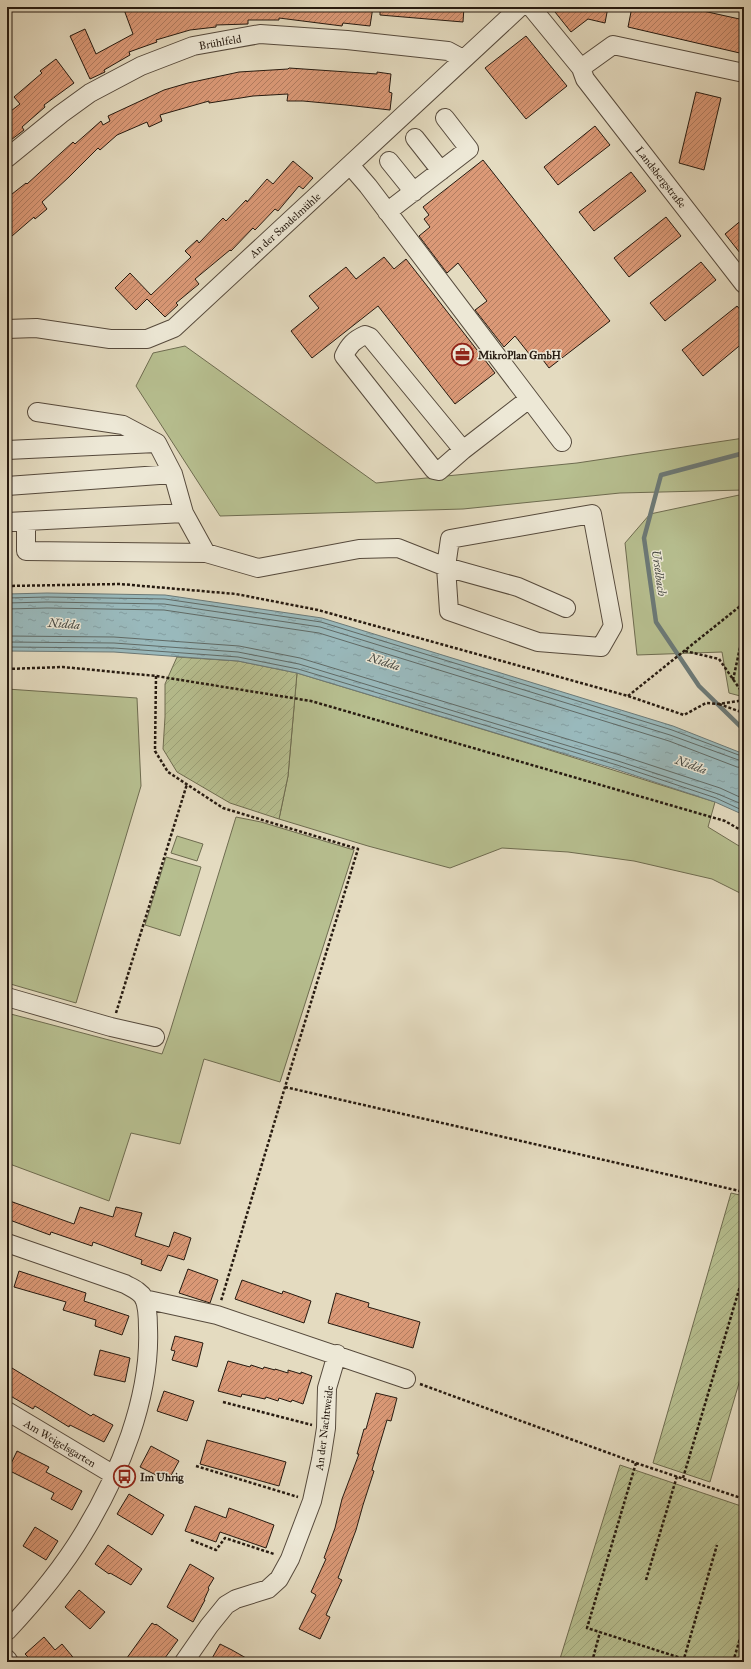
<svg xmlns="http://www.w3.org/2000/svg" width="751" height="1669" font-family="'IM FELL Great Primer',serif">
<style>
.grass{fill:#b7bf90;stroke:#6e6c50}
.garden{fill:url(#garden-furrows);stroke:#6e6c50}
.water{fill:url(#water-ripples);stroke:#6b7977}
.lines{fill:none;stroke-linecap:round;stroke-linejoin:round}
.shore{stroke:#606a66;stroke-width:1}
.stream{stroke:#6b7977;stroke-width:4.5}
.building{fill:url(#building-hatch);stroke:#261a10}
.minor-casing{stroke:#564a3c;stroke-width:20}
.path{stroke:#261a10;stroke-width:2.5;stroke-dasharray:3 2;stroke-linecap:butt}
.minor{stroke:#ede8d6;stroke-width:18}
.labels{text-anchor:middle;stroke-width:3;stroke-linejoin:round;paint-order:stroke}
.street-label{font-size:11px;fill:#261a10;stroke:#ede8d6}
.poi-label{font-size:11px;font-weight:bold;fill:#261a10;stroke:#ede8d6;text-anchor:start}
.water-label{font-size:12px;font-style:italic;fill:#484a44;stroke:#ede8d6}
</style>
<defs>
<pattern id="garden-furrows" width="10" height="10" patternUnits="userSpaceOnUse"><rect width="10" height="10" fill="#b7bf90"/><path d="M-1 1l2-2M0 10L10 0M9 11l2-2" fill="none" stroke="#9da47b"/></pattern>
<pattern id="water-ripples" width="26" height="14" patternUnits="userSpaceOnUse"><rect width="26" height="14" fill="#99b9bc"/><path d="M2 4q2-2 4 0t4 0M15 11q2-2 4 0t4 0" fill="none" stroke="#849ea1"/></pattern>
<pattern id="building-hatch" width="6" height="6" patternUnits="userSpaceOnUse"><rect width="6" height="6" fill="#db9977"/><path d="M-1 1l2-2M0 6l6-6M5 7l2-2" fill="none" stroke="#b17c60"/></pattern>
</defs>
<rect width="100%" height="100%" fill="#e4dbc0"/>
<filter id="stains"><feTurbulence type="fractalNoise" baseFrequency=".005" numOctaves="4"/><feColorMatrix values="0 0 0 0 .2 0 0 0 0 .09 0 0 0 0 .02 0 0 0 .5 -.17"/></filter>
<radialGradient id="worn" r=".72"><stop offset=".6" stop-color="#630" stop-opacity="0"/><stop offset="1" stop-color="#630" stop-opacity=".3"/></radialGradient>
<path class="grass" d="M185,346l191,137 201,-20 167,-25v52l-124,3 -157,16 -243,7 -84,-130 17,-33z
M744,494v203l-15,-4 -7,-41 -85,3 -12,-112 25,-29z
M297,673l211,64 207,65 -7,25 36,22v46l-32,-16 -78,-18 -66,-9 -66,-4 -52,20 -82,-22 -89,-27 9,-43z
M7,689l130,9 4,88 -65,217 -69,-20z
M236,817l25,5 93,28 -74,232 -76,-23 -24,85 -49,-11 -22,68 -102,-38v-150l155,41 7,-19z
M177,836l26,8 -6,17 -26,-8z
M166,857l35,10 -21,69 -35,-11z"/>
<path class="garden" d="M177,657l61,4 59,12 -9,103 -9,43 -49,-16 -53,-31 -14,-23 2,-32v-33z
M731,1193l13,3v170l-34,116 -57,-19z
M620,1465l124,42v155h-185z"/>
<path class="water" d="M47,593l118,2 157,23 351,108 71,28v61l-29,-13 -100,-33 -318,-96 -59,-12 -124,-9 -107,-1v-57z"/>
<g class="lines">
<path class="shore" d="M7,598l40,-1 118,2 156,23 351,108 72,27
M7,603l40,-1 117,2 156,23 350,108 74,27
M7,609l40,-1 117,2 155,23 350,108 68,26 7,1
M7,636l107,1 125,9 61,12 320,97 100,33 24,11
M7,642l107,1 124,9 61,12 319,97 100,33 26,11
M7,647l107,1 124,9 60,12 319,96 99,33 28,13"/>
<path class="stream" d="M744,453l-83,22 -17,63 12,84 43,64 45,44"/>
</g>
<path class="building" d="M123,7h250l-3,19 -27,-3 -1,3 -63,-8v2h-31v4l-32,1v2l-26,3 -34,10 1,2 -28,10 1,3 -26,15 1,2 -15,7 -20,-43 15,-7 11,25 37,-20z
M380,7h84l-1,15 -83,-7z
M551,7h57l-3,16 -17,-4 -17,13z
M632,7h53l59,13v34l-116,-27z
M526,36l41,50 -41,33 -41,-51z
M56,59l18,24 -30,22 1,2 -23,20 2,3 -17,13v-29l13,-10 -6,-7 28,-24 -2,-2z
M289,68l88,6v-2l14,2 -2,18 3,1 -2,17 -44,-5 -43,-4h-16l1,-7 -35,2 -44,7v-2l-49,14 2,6 -13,6 -2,-5 -30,13 -17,15 -2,-2 -29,29 -27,25 5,7 -12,10 -1,-2 -22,19 -5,-6v-32l19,-15 1,1 46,-42 2,2 26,-23 2,4 7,-4 -2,-5 56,-26 24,-7 51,-11 49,-3z
M696,92l25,6 -17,72 -25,-7z
M595,126l15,19 -52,40 -14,-18z
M483,160l127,161 -61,47 -9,-12 -6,4 -19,-24 -11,11 -29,-37 12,-9 -29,-38 -11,10 -28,-37 11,-9 -6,-8 5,-4 -6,-8z
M293,161l20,17 -10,11 -4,-3 -21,25 -3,-2 -20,21 -2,-2 -22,23 -1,-1 -35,29 4,5 -23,19 2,2 -13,12 -18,-18 -11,11 -21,-22 15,-15 21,22 40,-38 -6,-6 12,-11 2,3 24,-25 3,3 20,-21 1,2 20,-23 6,5z
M631,172l15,19 -52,40 -15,-19z
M666,217l15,19 -52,41 -15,-19z
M744,218v40l-19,-24z
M384,257l10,12 12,-10 89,114 -40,31 -77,-98 -66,52 -21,-27 28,-23 -10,-12 37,-29 10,12z
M701,262l15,18 -51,41 -15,-18z
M737,306l7,8v28l-41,34 -21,-26z
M7,1200l67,24 6,-17 33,10 3,-10 26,6 -7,23 34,11 5,-15 17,6 -7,22 -16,-5 -7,16 -20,-7 1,-4 -49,-18 -1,4 -41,-14 -1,3 -43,-16z
M188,1269l30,11 -8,23 -31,-10z
M19,1271l67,22 -2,8 45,15 -7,19 -27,-9 1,-6 -33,-10 3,-8 -52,-15z
M242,1280l40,14 1,-3 28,10 -7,22 -69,-24z
M336,1293l33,10 -1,4 52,15 -7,26 -85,-25z
M175,1336l28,7 -6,24 -25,-7 3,-9 -4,-1z
M100,1350l30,8 -5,24 -31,-7z
M228,1361l22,6 1,-2 12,4 1,-2 11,3v-1l13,4v-3l13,4v-2l11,4 -9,28 -11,-4 -1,2 -12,-4 -1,3 -12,-4 -1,2 -23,-5 -1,3 -23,-6z
M7,1365l84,51 2,-2 20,11 -9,17 -34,-17 -1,2 -34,-21 -2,3 -26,-15z
M164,1391l30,10 -7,20 -30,-10z
M376,1393l21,5 -6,23 -4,-1 -15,50 2,1 -11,34 -7,25 -18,48 4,2 -16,35 4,2 -10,22 -21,-10 17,-34 -5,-3 15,-33 -2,-1 11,-30 7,-29 17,-45h-2l7,-25h2z
M207,1440l79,22 -7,24 -79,-22z
M151,1446l28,15 -11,20 -28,-14z
M17,1451l32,16 -3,5 36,19 -10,19 -21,-11 3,-6 -46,-23z
M129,1494l35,21 -12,20 -35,-21z
M195,1506l31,12 3,-10 45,17 -8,23 -46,-16 -4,10 -31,-11z
M35,1527l23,14 -12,19 -23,-14z
M108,1545l34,24 -11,16 -21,-12 -1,1 -14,-10z
M190,1564l24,14 -6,10 1,1 -5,11h1l-12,22 -26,-15z
M79,1590l26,22 -15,17 -25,-22z
M152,1623l3,2 1,-1 22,16 -16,22h-38z
M44,1637l11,13 7,-6 15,18h-44l-8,-8z
M220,1644l12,6 21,12h-43z"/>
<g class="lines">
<defs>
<path id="minor" d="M531,7l50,61 4,11 159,205
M581,68l32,-23 131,28
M415,138l26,33
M7,158l54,-44 29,-21 51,-27 52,-20 67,-12 87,6 101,11 15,8
M389,161l25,31
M350,165l18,21 194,256
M387,212l82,-63 -24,-31
M7,329l29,-1 74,11h37l27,-11c115,-107 230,-214 346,-321
M37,412l86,13 34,18 16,31 11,39
M7,450l149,-7
M463,450l-93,-113 -5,-2c-11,5 -16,10 -21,21l90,114 5,1 24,-21 66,-51
M7,486l166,-12
M592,514l21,112 -12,21 -63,-5 -89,-31 -3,-44 4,-28z
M26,521v30l180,2
M7,522l177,-9 22,40 52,15 101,-19 39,-1 48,19 72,20 48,21
M7,997l104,30 44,10
M7,1243l118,41c7,4 15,7 19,14 4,9 4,21 4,30 3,70 -29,147 -65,206 -21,35 -48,67 -76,97
M144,1299l73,16 189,64
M7,1411l107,64
M7,1659l2,3
M184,1662l25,-36 17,-21 10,-6 32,-10 11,-10 11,-20 22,-58 9,-41 5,-32 1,-40 10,-34"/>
</defs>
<use href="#minor" class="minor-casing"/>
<path class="path" d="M7,586l113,-2 116,10 82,16 310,86 56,19 22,-12 13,1 25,-4
M685,651l34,8 25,36
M7,669l56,-2 93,9 155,25 414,120 19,11
M156,676l-1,75 13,21 55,36 135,41 -73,238 -64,214
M733,680l11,-51
M628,696l116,-93
M719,704l25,9
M116,1013l71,-229
M285,1087l459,105
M420,1384l216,79 108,36
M223,1402l89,23
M636,1463l-49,165 97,31
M196,1466l102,31
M683,1478l61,-205
M191,1540l25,10 9,-12 49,16
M646,1580l31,-104
M347,1659l5,3
M592,1662l8,-30
M683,1662l34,-117
M733,1662l11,-37"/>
<use href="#minor" class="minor"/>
</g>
<defs>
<symbol id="office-ring" viewBox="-11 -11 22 22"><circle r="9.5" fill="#ede8d6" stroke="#8f2418" stroke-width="1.5"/><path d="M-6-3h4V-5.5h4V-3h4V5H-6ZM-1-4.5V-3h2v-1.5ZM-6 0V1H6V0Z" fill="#8f2418"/></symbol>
<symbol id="bus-ring" viewBox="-11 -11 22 22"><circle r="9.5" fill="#ede8d6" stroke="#8f2418" stroke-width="1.5"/><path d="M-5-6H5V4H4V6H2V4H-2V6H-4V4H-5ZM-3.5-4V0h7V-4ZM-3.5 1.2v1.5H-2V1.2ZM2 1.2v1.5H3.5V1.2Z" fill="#8f2418"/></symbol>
</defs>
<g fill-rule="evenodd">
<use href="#office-ring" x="450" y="342" width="25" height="25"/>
<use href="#bus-ring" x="112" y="1464" width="25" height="25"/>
</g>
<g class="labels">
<g class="street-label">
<text transform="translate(220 42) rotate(-10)" y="4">Brühlfeld</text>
<text transform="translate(661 177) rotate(52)" y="4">Landsbergstraße</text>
<text transform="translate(285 225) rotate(-42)" y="4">An der Sandelmühle</text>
<text transform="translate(324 1428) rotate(-83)" y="4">An der Nachtweide</text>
<text transform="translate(60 1443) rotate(31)" y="4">Am Weigelsgarten</text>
</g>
<g class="poi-label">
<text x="478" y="359">MikroPlan GmbH</text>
<text x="140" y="1481">Im Uhrig</text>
</g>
<g class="water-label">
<text transform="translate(659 573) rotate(82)" y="4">Urselbach</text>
<text transform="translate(64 624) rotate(4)" y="4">Nidda</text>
<text transform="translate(384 662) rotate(18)" y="4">Nidda</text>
<text transform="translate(691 765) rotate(20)" y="4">Nidda</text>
</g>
</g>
<rect width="751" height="1669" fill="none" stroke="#e4dbc0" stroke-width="24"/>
<rect x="8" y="8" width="735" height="1653" fill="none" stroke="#261a10" stroke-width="2"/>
<rect x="12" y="12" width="727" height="1645" fill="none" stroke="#261a10"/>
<rect width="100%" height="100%" filter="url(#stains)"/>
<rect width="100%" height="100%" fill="url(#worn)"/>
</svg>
